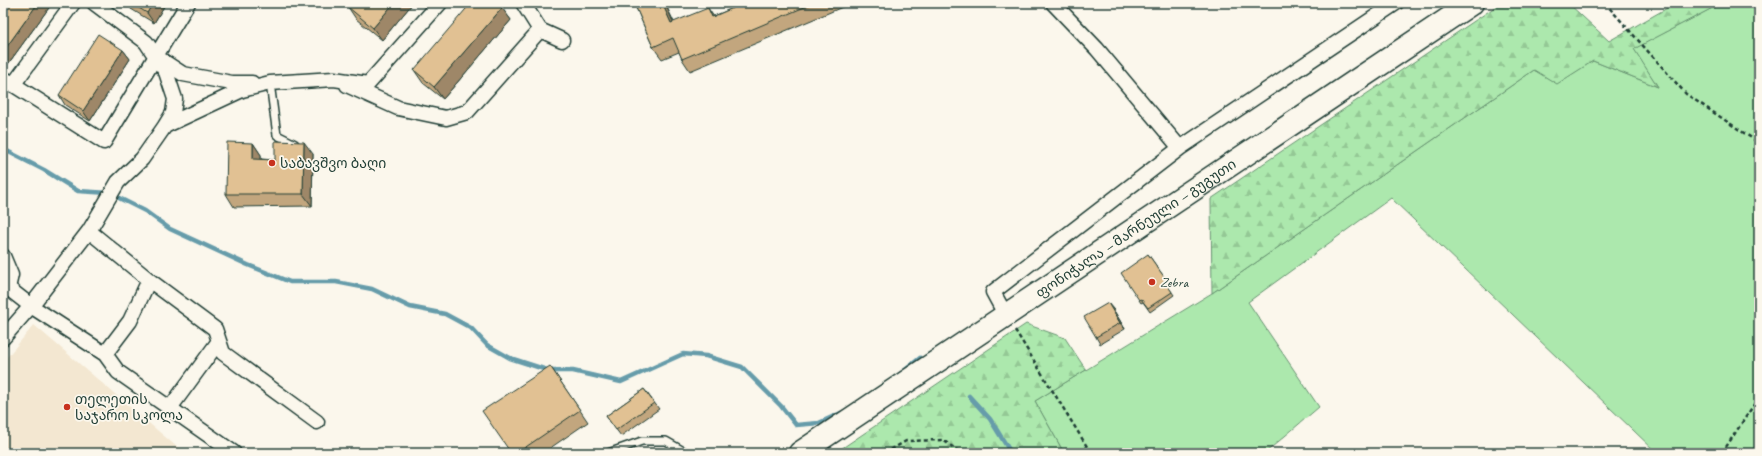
<svg xmlns="http://www.w3.org/2000/svg" width="1762" height="456" font-family="Caveat,'Noto Sans Georgian',sans-serif">
<style>
.built{fill:#f3e7d1}
.grass{fill:#ace8ad;stroke:#669270}
.forest{fill:url(#forest-firs);stroke:#669270}
.lines{fill:none;stroke-linecap:round;stroke-linejoin:round}
.stream{stroke:#669caa;stroke-width:4.5}
.lane-casing{stroke:#1f3d34;stroke-width:10}
.street-casing{stroke:#1f3d34;stroke-width:17}
.highway-casing{stroke:#1f3d34;stroke-width:25}
.path{stroke:#1f3d34;stroke-width:2.5;stroke-dasharray:4 3;stroke-linecap:butt}
.lane{stroke:#fbf7ec;stroke-width:7}
.street{stroke:#fbf7ec;stroke-width:14}
.highway{stroke:#fbf7ec;stroke-width:22}
.wall{fill:#c2a67e;stroke:#1f3d34}
.shaded-wall{fill:#9e8767;stroke:#1f3d34}
.building{fill:#e1c193;stroke:#1f3d34}
.poi-dot{fill:#c8321e;stroke:#fbf7ec;stroke-width:1.5}
.labels{text-anchor:middle;stroke-width:3.5;stroke-linejoin:round;paint-order:stroke}
.poi-label{font-size:14px;fill:#1f3d34;stroke:#fbf7ec;text-anchor:start}
.street-label{font-size:14px;fill:#1f3d34;stroke:#fbf7ec}
</style>
<defs>
<pattern id="forest-firs" width="22" height="20" patternUnits="userSpaceOnUse"><rect width="22" height="20" fill="#ace8ad"/><path d="M5 1l3.5 6h-7zM16 11l3.5 6h-7z" fill="#94c895"/></pattern>
</defs>
<rect width="100%" height="100%" fill="#fbf7ec"/>
<filter id="ink" filterUnits="userSpaceOnUse"><feTurbulence type="fractalNoise" baseFrequency=".025" numOctaves="2"/><feDisplacementMap in="SourceGraphic" scale="8" xChannelSelector="R" yChannelSelector="G"/><feConvolveMatrix kernelMatrix="1 2 1 2 8 2 1 2 1" color-interpolation-filters="sRGB"/></filter>
<g filter="url(#ink)">
<path class="built" d="M34,325l150,128h-181v-91z"/>
<path class="grass" d="M1722,3h37v444l-4,6h-98l-266,-255 -143,104 71,105 -54,46h-201l-29,-52 177,-108 322,-223 23,13 36,-22 65,26 -25,-38z"/>
<path class="forest" d="M1501,3h67l41,38 67,-38h46l-88,46 24,38 -65,-26 -36,23 -23,-14 -322,223 -1,-94z
M1026,324l39,14 21,32 -51,31 29,52h-229z"/>
<g class="lines">
<path class="stream" d="M3,149l41,21 34,21 31,2 36,18 25,18 78,36 42,17h46l36,7 38,18 35,7 26,14 16,17 23,13 40,13h23l48,11 62,-28 23,2 36,11 39,39 15,19 23,-2 24,-11
M899,375l21,-17
M969,396l21,23 21,34"/>
<defs>
<path id="lane" d="M270,83l7,52 18,9
M608,453l34,-12h24l21,12"/>
<path id="street" d="M94,3l52,39 20,30 9,27 -2,14 -8,13
M523,3l17,27 22,10
M1053,3l44,46 83,99
M3,6l2,-3
M160,59l23,15 49,9h20
M3,78l101,64 84,-139
M13,85l60,-82
M347,85l51,23 48,10 21,-6 73,-82
M89,231l60,49 66,49 8,24 94,69
M3,256l8,19 -3,13 23,18 74,48 13,18 116,81
M1006,316l-13,-24 187,-144 216,-145
M3,338l28,-32 58,-75 29,-49 24,-23 23,-33 77,-36 28,-7 64,-4 34,5 72,-81
M105,354l25,-33 19,-41
M170,408l49,-67"/>
<g id="highway">
<path id="s1" d="M800,453l672,-450"/>
</g>
</defs>
<use href="#lane" class="lane-casing"/>
<use href="#street" class="street-casing"/>
<use href="#highway" class="highway-casing"/>
<path class="path" d="M1605,3l81,91 73,49
M1015,330l76,123
M885,453l21,-12 37,-1 18,13
M1722,453l37,-56"/>
<use href="#lane" class="lane"/>
<use href="#street" class="street"/>
<use href="#highway" class="highway"/>
</g>
<path class="wall" d="M127,3h39l-12,20 -23,-14z
M413,3l-31,37 -26,-21 -8,-12z
M634,3h31l9,19 40,-6 26,-11 -1,-2h113l-162,68 -8,-12 -3,-7 -17,7 -9,-12z
M51,5l-43,59 -5,-4v-53z
M502,8l9,12 -68,79 -20,-16 -9,-13z
M123,50l7,9 -40,62 -25,-16 -6,-10z
M253,143l8,12v4l14,1 38,-6 -1,52 -78,1 -8,-13z
M1148,254l21,30 -2,1 7,10 -24,17 -7,-10 -2,1 -2,-3z
M1113,309l12,20 -25,15 -4,-7z
M550,366l38,56 -45,31h-32z
M644,389l15,20 -38,27 -15,-20z"/>
<path class="shaded-wall" d="M38,3h11l2,2 -43,59 -5,-7v-5z
M153,3h13l-12,20 -7,-10z
M394,3h19l-31,37 -9,-12z
M662,3h3l14,33 -8,-13z
M502,8l9,12 -68,79 -9,-12z
M708,8l8,12 -4,-3z
M123,50l7,9 -40,62 -7,-10z
M304,142l9,12 -1,52 -9,-12z
M253,143l8,12v16l-8,-12z
M1108,303l5,6 12,20 -5,-6z"/>
<path class="building" d="M6,3h32l-35,49v-45z
M131,3h22l-6,10z
M351,3h43l-21,25 -25,-21z
M471,3h26l5,5 -68,79 -20,-17z
M634,3h28l9,20 37,-15 4,9 28,-12 -1,-2h75l-132,56 -9,-21 -20,9z
M98,34l25,16 -40,61 -24,-16z
M275,141l29,1 -1,52h-77l1,-52 26,1v16l22,1z
M1148,254l19,27 -2,1 7,10 -24,16 -7,-9 -2,1 -18,-27z
M1108,303l12,20 -24,14 -12,-20z
M550,366l30,44 -63,43h-6l-29,-42z
M644,389l10,14 -38,27 -10,-14z"/>
</g>
<g class="poi-dot">
<circle cx="272" cy="163" r="4"/>
<circle cx="1152" cy="282" r="4"/>
<circle cx="67" cy="407" r="4"/>
</g>
<g class="labels">
<g class="poi-label">
<text x="280" y="168">საბავშვო ბაღი</text>
<text x="1160" y="287">Zebra</text>
<text x="75" y="404">თელეთის<tspan x="75" dy="16">საჯარო სკოლა</tspan></text>
</g>
<g class="street-label">
<text dy="5" stroke="none"><textPath href="#s1" startOffset="404">ფონიჭალა — მარნეული — გუგუთი</textPath></text>
</g>
</g>
<rect width="1762" height="456" fill="none" stroke="#fbf7ec" stroke-width="16"/>
<rect x="8" y="8" width="1746" height="440" fill="none" stroke="#1f3d34" stroke-width="1.5" filter="url(#ink)"/>
</svg>
